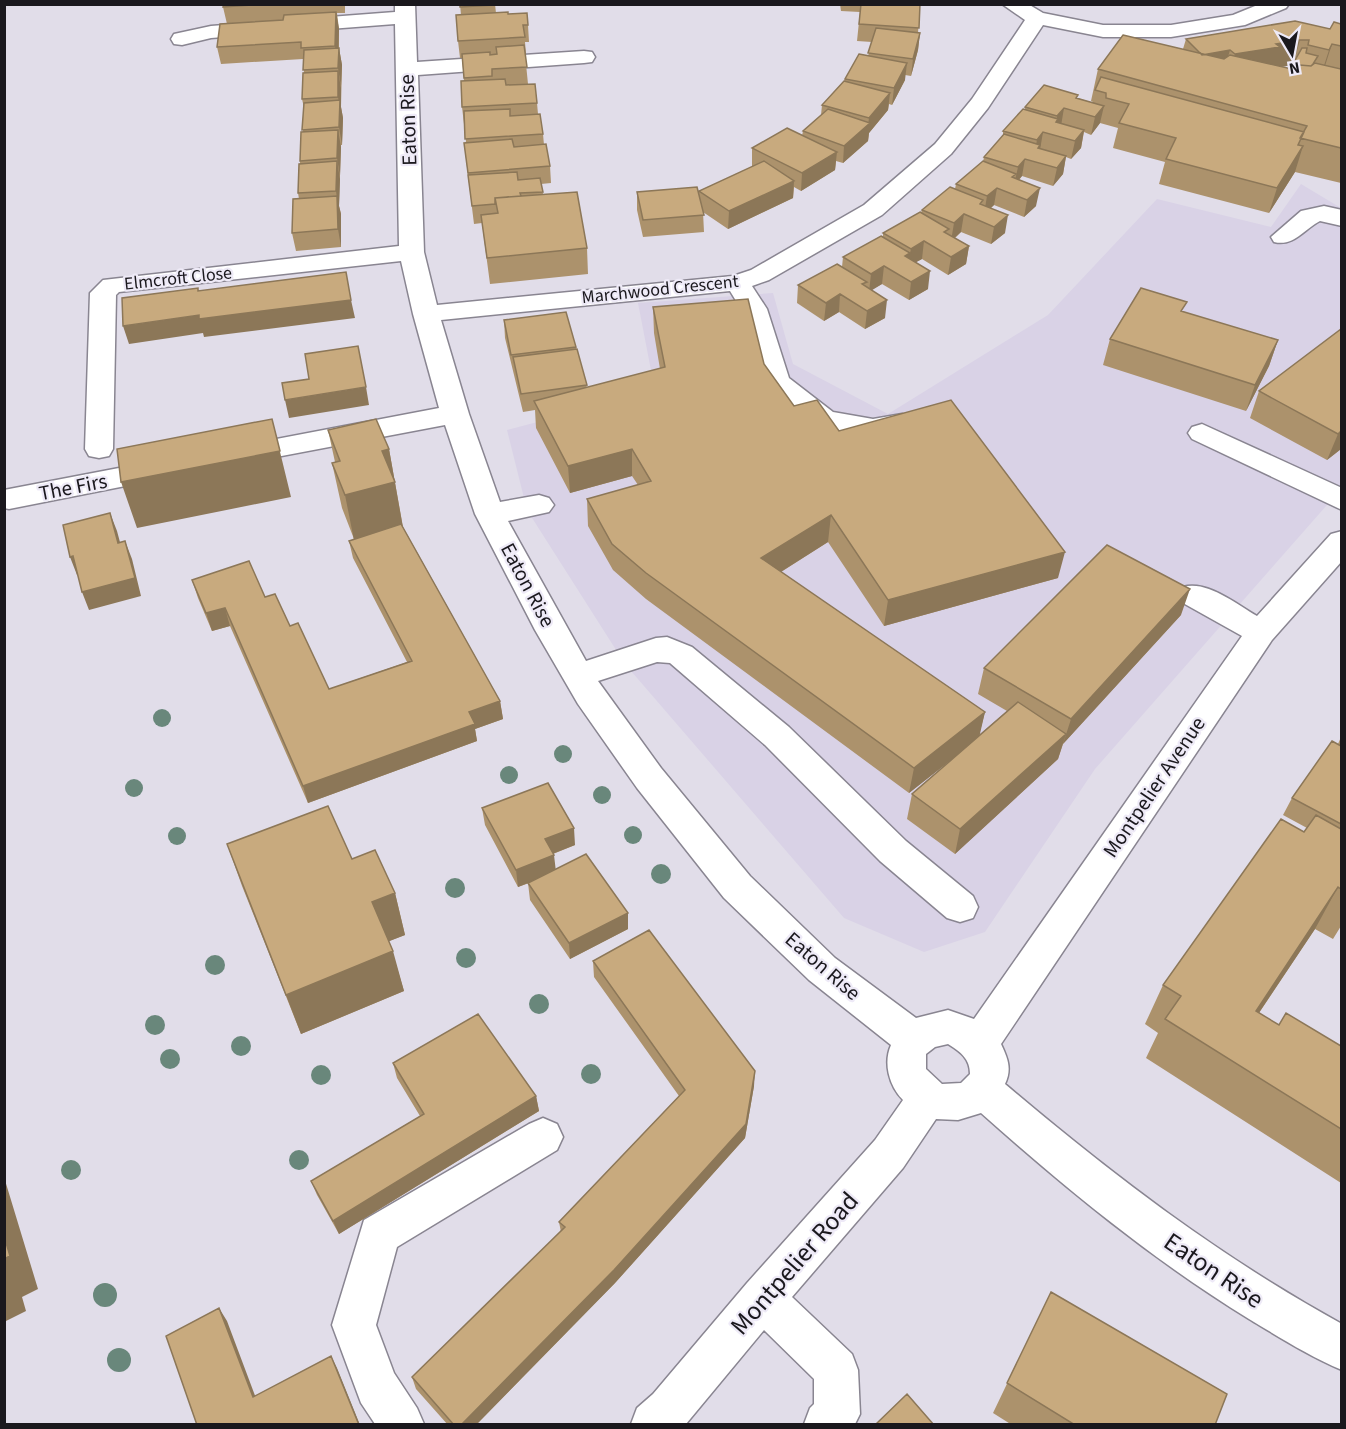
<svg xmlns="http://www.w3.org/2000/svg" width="1346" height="1429" font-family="'Source Sans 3',sans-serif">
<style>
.built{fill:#d9d2e6}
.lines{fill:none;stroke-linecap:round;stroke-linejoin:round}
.minor-casing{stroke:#898591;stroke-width:3}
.minor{fill:#fff;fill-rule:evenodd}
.tree{fill:#69877b}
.wall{fill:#ac926c;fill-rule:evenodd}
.shaded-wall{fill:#8c7758}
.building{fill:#c8aa7e;stroke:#8c7758;stroke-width:1.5}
.labels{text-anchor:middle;stroke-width:4.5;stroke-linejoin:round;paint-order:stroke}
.far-street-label{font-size:18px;fill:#1a181d;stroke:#eeeaf7}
.street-label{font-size:21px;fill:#1a181d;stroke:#eeeaf7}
.near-street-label{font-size:26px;fill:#1a181d;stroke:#eeeaf7}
</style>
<rect width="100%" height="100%" fill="#e1dde9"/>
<path class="built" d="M1301,184l40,24v281l-246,280 -110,163 -61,20 -80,-34 -219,-254 -98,-154 -20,-80 148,-39 -17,-88 135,-10 20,71 95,50 160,-99 109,-116 114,28z"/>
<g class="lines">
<defs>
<path id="minor" d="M395,4h20l2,58 167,-11 8,1 3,5 -3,5 -8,1 -166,12 6,177 13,53 296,-29 18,-6 113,-65 71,-61 37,-45 53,-79 -23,-16h26l15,9 60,12h68l62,-10 27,-11h29l-3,4 -41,17 -74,12h-68l-60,-12 -55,83 -37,46 -69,61 -113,65 -17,6 15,23 22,69 44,34 40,7 29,-5 10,3 4,6 -4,6 -39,8 -58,-11 -48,-38 -4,-6 -22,-73 -11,-18 -289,29 28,94 31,88 39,-7 10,3 5,7 -5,7 -41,9 78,140 70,-23 11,-1 25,10 97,80 117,114 67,55 5,11 -5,11 -13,4 -13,-4 -67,-57 -115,-116 -95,-82 -13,-1 -59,19 63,87 89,108 85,82 81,60 32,-8 26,9 268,-383 -59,-33 -4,-8 4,-8c24,-7 53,17 74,29l74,-82 11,-3v30l-70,79 -271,404c7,15 11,25 4,40 106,90 215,173 337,240v46c-33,-14 -63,-33 -93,-51 -96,-59 -184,-131 -268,-206l-23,7 -22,-1 -33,49 -111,129 60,57 6,16 2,44 -5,10h-51l6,-16 4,-4v-25l-50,-49 -78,94h-55l6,-16 16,-14 94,-111 128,-143 28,-40c-14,-14 -20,-37 -12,-55l-82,-65 -85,-82 -87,-110 -59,-84 -43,-74 -60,-116 -30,-89 -211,40 -10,-2 -4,-7 4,-7 10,-2 205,-39 -26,-94 -12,-53 -282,31 -3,3 -3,154 -4,7 -10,2 -10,-2 -4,-7 5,-156 13,-13 296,-34 -4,-222 -184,14 -29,7 -8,-1 -3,-5 3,-5 37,-8 184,-14zM948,1044c13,8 22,15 22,30l-9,9 -19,1 -16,-15v-15l9,-7z
M1324,206l18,4v16l-22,-5c-16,8 -26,26 -46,21l-3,-5 30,-26z
M1202,424l140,64v22l-150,-71 -4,-6 4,-6z
M166,459l10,3 4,7 -4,7 -167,33 -5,-1v-18z
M543,1118l14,6 6,13 -6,13 -160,97 -21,78 18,48 23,35 7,16h-49l-14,-21 -29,-78 32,-105 165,-96z"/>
</defs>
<use href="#minor" class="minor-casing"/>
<use href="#minor" class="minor"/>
</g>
<g class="tree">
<circle cx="162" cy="718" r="9"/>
<circle cx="563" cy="754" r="9"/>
<circle cx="509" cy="775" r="9"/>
<circle cx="134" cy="788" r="9"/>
<circle cx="602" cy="795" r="9"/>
<circle cx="633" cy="835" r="9"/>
<circle cx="177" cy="836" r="9"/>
<circle cx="661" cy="874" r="10"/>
<circle cx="455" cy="888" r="10"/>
<circle cx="466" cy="958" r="10"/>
<circle cx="215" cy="965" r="10"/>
<circle cx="539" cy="1004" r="10"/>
<circle cx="155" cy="1025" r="10"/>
<circle cx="241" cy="1046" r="10"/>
<circle cx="170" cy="1059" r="10"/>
<circle cx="591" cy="1074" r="10"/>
<circle cx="321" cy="1075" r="10"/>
<circle cx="299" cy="1160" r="10"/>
<circle cx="71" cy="1170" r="10"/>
<circle cx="105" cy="1295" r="12"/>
<circle cx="119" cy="1360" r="12"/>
</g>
<path class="wall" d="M224,4h121v9h-8l2,16v19l3,17 -1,42 2,11 -1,27h-1l-2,61 2,8v33l-45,4 -4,-18 7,-34 -1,-6 2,-29v-3l3,-29 1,-24 -2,-9 2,-26 -1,-14 -82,5 -4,-17 10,-23 -4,-17z
M460,4h35l1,9 12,1 20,11 1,17h-4l1,12h-1l3,30 9,19 1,11 5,20 1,11 6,21 1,17 -10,1 2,10 44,54 1,26 -98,10 -8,-61 -8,1 -10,-81h2l-1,-19h-1l-2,-17 2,-26 -2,-23h-2l-2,-17 3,-26z
M840,4h80l-2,29h2l-2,17 -7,26 -6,-1v5l-13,25 -3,-1 -1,6 -19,23 -1,8 -25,22 -7,-2 -1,9 -34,21 -7,-4 -1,11 -65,31 -25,-17 1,20 -61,5 -6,-27v-18l62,2v-3l54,-24 -1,-1v-18l50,-12 1,-5 18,-16 1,-10 22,-24 1,-2 23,-23 4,-14 -15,-1 3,-29 -19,-1z
M1341,24v159l-46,-11 -26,41 -110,-29 6,-22 -52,-14 5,-20 -18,-5 -9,12 -7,-3 -3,16 -10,11 -5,-2 -3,17 -10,12 -31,-10 -3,4 17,26 -12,11 -30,-12 -3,3 14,25 -14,11 -30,-12 -6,6 14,8 -3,18 -18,11 -26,-16 -6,3 12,27 -19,11 -27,-16 -11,6 14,28 -20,11 -26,-17 -15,9 -27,-18 1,-18 44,-18 1,-10 40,-20v-4l38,-20 1,-3 33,-21 1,-5 27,-22 1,-5 19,-21v-5l22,-22v-2l53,-9 15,5v-1l-2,-1 7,-32 85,-20 3,-10 144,-10zM1293,65l-3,4 -10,-2z
M653,307l111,57 30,42 45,25 219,147 -174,48 -56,-84 -47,30 204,140 -6,23 28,-24 -29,-17 6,-26 197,-53 -118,129 -5,15 -103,95 -48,-35 5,-25 44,-38 -47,37 -263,-194 -33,-29 -25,-44 -1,-27 51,-14 -6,-9 -62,17 -34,-65 -1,-18 -12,2 -18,-74 -1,-18 72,27 11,41 73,-19 -6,-36z
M1341,329v120l-14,11 -77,-42 9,-27z
M1110,339l168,1 -9,26 -23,45 -143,-46z
M328,430l61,19 14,78 97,174 3,18 -28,10 2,12 -169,62 -78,-177 -18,5 -14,-33 -6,-18 73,17 25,29 39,63 78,-27 -54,-104 -4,-17 5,-2 -12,-31 -10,-45 3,-1z
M1341,737v189l-8,13 -18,-10 -56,84 20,12 62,21v137l-195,-125 12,-25 -13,-9 18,-39 144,-157 -24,-13 9,-17 46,-54z
M482,808l93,37 -22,9 2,15 73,44v16l-58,30 -40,-59 -2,-17h1l-11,4 -33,-62z
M227,844l125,15 43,34 10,42 -16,6 15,50 -103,43 -59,-148z
M593,961l161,125 -9,52 -130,145 -139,142h-28l-32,-36 -4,-12 149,-145 -2,-10 120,-126 -85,-119z
M393,1063l143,33 3,15 -200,123 -22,-39 -6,-14 109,-65 -23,-38z
M1051,1292l164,133h-203l-19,-12z"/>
<path class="shaded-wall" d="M336,12l3,17 -1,34 -3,-17z
M920,33l-2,17 -7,26 2,-17z
M1300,40l-7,25 -20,3 -45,11 7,-25 41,-10z
M1332,44l-8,25 -3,6 8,-25z
M339,48l3,17 -1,21 -3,-18z
M1230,50l-7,25 -21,-20z
M907,63l-2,17 -13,25 2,-17z
M338,71l3,17v19l2,11 -1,27 -3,-18 1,-19 -2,-11z
M890,93l-2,17 -19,23 -1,8 -25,22 1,-17 24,-21 1,-7z
M1104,106l-4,17 -9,12 4,-18z
M1064,108l-3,18 -5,5 1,-15z
M338,130l3,17 -1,29 -3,-18z
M1084,130l-3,18 -10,11 4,-18z
M1043,132l-3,18 -7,8 4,-18z
M1303,146l-8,26 -26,41 8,-25z
M837,152l-2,18 -34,21 1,-18z
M1066,156l-3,18 -10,12 4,-18z
M1025,159l-3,17 -8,9 4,-18z
M337,161l3,18 -1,27 2,8v33l-3,-18 -1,-30 -1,-8z
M794,181l-1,17 -65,31 1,-18z
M997,188l-3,17 -10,9 3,-18z
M1040,188l-4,18 -12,11 3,-17z
M964,214l-3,18 -10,9 3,-18z
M1008,215l-3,18 -14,11 3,-17z
M924,241l-2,18 -13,7 -4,-10 5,-3 1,-4z
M969,246l-3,18 -18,11 3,-18z
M884,266l-2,18 -13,8 2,-18z
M930,271l-2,18 -19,11 2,-18z
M840,294l-1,18 -15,9 2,-18z
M351,300l4,18 -151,19 -1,-4 -74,11 -6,-18 76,-11z
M887,300l-2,18 -20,11 2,-18z
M1278,340l-9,26 -23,45 9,-26z
M366,387l3,18 -80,13 -4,-18z
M272,419l19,78 -154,31 -16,-46z
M1341,431v18l-14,11 11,-26z
M389,449l14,79 -49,12 -9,-45 37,-44z
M632,449v27l-62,17 -2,-27z
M110,513l7,18 8,30 -7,-18z
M831,515l-3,27 -68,43 1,-27z
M125,541l7,18 9,37 -52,14 -7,-18z
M1065,552l-7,26 -174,48 4,-26z
M73,556l8,18 -4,1 -7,-18z
M1190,589l-9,26 -118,129 8,-25z
M225,608l5,18 -18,5 -6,-18z
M500,701l3,18 -28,10 2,12 -169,62 -5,-17 166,-74z
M985,712l-6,26 -70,55 5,-25z
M1066,734l-8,25 -103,95 5,-25z
M574,828l1,17 -28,11 -2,-17z
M554,855l2,17 -38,15 -2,-17z
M1338,887l-23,42 -81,121 22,-39z
M395,893l10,42 -23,9 -10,-42z
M628,913v16l-58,30 -1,-16z
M393,951l11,40 -103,43 -15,-39z
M755,1071l-1,15 -9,52 -130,145 -139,142h-15z
M536,1096l3,15 -200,123 -6,-13z
M4,1177l34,112 -16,8 4,14 -22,11z
M219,1308l8,13 33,88 -7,-12z
M331,1356l6,12 23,57h-1z"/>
<path class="building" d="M224,4h44l-45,3z
M460,4h35v1l-35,2z
M861,4h59l-1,24 -60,-4z
M336,12l-1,34 -34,2v-6l-84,5 3,-23 63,-4 1,-5z
M508,12v2l19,-1 1,12h-5l2,12 -67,4 -2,-26z
M1295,21l35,8 4,-7 7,2v22l-9,-2 -3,6 -21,-5 1,-5h-9l-24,4 4,3 -45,7 -5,-4 -28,5 -16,-16z
M876,28l44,5 -7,26 -45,-6z
M1123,35l101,24 6,-4 66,15 4,-5 11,1 4,-3 26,6v79l-41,-10 7,-12 -209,-57z
M524,45l3,22 -35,2v7l-28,2 -2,-24 28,-2v3l7,-1 -1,-7z
M339,48l-1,20 -35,2 1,-20z
M1302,48h5l-1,5 12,3 -5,8 -2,2 -11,-1 -4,5 -6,-1z
M859,54l48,9 -13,25 -49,-9z
M338,71v26l-36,2 1,-26z
M1101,77l203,55 -6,13 5,1 -26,42 -111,-29 10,-21 -57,-15 10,-19 -23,-6v-5l-11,-3z
M505,79l1,6 29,-1 2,19 -75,4 -1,-26z
M844,81l46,12 -21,25 -47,-13z
M1044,85l34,10 -2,3 28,8 -9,11 -31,-9 -7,8 -32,-9z
M340,100l-1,27 -37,3 2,-27z
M510,109v7l30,-2 3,20 -78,5 -1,-28z
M828,109l42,14 -26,23 -41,-15z
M1023,109l35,10 -2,3 28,8 -9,11 -32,-9 -6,8 -34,-9z
M787,128l50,24 -35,21 -50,-25z
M338,130l-1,28 -37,3 1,-29z
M1004,134l36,11 -2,3 28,8 -9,12 -32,-9 -7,8 -34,-10z
M512,139l2,8 32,-3 4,22 -82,7 -4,-30z
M337,161l-1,30 -38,2 1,-29z
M764,161l30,20 -65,30 -30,-20z
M983,161l33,13 -4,3 28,11 -13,12 -30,-12 -10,8 -31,-12z
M517,172l1,8 22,-2 3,14 -23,1 1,3 -26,2v6l-23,2 -4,-31z
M697,187l7,28 -61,5 -6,-28z
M950,187l33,13 -3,4 28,11 -14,12 -30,-13 -10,9 -32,-13z
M577,192l10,56 -100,10 -6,-43 17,-2 -3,-15z
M337,196l1,33 -46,4 1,-34z
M920,212l29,17 -5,3 25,14 -18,11 -27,-16 -13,8 -28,-16z
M881,236l29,17 -5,3 25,15 -19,11 -27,-16 -13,8 -28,-17z
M837,264l30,18 -5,2 25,16 -20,11 -27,-17 -14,9 -28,-18z
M346,272l5,28 -152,19v-4l-76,11 -1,-28 76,-10v3z
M1141,288l46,14 -6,9 97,29 -23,45 -145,-46z
M748,299l16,65 30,42 23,-6 22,31 112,-31 114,152 -177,48 -57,-85 -70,43 224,154 -71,56 -268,-195 -34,-29 -25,-45 64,-18 -19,-32 -64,17 -34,-65 131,-34 -12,-60z
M566,312l10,35 -65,8 -7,-35z
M1341,329v102l-3,3 -79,-43z
M358,346l8,41 -81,13 -3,-17 27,-4 -4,-25z
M577,349l10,36 -66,9 -8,-37z
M272,419l8,32 -159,31 -4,-33z
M376,419l13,30 -7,2 13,31 -50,13 -13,-32 8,-2 -12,-31z
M110,513l8,30 7,-2 10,37 -53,14 -9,-36 -3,1 -7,-32z
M401,524l99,177 -31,11 6,12 -172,62 -78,-178 -19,5 -14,-33 57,-19 16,36 10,-3 15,32 8,-3 31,66 83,-28 -63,-120z
M1107,545l83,44 -119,130 -87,-51z
M1018,702l48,32 -106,95 -48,-35z
M1332,741l9,5v78l-49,-26z
M548,783l26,45 -29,11 9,16 -38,15 -34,-62z
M328,806l24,53 23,-9 20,43 -23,9 21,49 -107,44 -59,-151z
M1316,815l25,14v60l-3,-2 -82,124 23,14 7,-12 55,33v83l-176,-110 16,-23 -18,-11 118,-166 23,13z
M586,854l42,59 -59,30 -41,-60z
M649,930l106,141 -9,53 -132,146 -153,155h-7l-42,-48 153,-150 -6,-5 126,-132 -92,-129z
M478,1014l58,82 -203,125 -22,-40 113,-67 -31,-51z
M4,1236l6,20 -6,3z
M1051,1292l176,102 -12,31h-140l-68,-42z
M219,1308l34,89 78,-41 28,69h-162l-31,-89z
M907,1394l27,31h-59z"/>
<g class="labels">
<g class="far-street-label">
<text transform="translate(178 278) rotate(-6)" y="6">Elmcroft Close</text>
<text transform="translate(660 289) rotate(-6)" y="6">Marchwood Crescent</text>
</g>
<g class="street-label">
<text transform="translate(408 120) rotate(-92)" y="7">Eaton Rise</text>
<text transform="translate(73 487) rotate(-11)" y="7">The Firs</text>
<text transform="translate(528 585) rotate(62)" y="7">Eaton Rise</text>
<text transform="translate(1154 787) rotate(-56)" y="7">Montpelier Avenue</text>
<text transform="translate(823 966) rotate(41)" y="7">Eaton Rise</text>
</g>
<g class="near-street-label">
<text transform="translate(794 1263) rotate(-49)" y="9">Montpelier Road</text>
<text transform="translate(1214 1270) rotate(34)" y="9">Eaton Rise</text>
</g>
</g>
<rect width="1346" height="1429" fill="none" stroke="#1a181d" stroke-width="12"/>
<g transform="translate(1292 54) rotate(170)" stroke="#eeeaf7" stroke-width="4.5" paint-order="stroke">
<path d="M0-4.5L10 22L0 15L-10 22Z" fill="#1a181d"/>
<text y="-9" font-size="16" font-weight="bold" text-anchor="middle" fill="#1a181d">N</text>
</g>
</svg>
